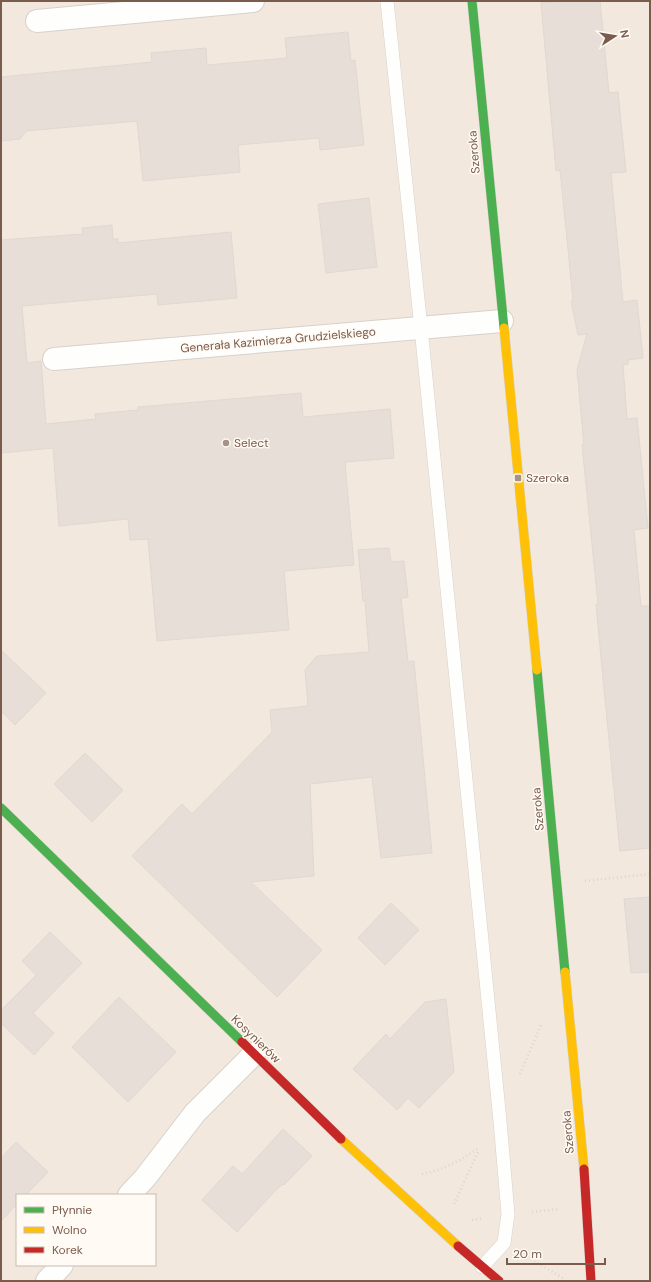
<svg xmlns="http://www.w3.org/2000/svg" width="651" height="1282" font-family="'DM Sans',sans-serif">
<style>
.residential{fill:#f2e8de;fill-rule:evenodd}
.building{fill:#e6ded7;stroke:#e2d8d2}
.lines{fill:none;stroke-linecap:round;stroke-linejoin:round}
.lane-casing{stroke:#d7d1cb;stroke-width:14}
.street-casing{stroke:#d7d1cb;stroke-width:24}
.fast-casing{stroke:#d9d2cb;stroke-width:10}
.slow-casing{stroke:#d9d2cb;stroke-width:10}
.jam-casing{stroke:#d9d2cb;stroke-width:10}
.path{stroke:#dcd5d0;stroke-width:2.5;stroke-dasharray:1 3;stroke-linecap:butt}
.lane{stroke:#fefefd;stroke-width:13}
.street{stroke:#fefefd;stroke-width:22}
.fast{stroke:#4caf50;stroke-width:9}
.slow{stroke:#ffc107;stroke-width:9}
.jam{stroke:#c62828;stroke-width:9}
.poi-dot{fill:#a69286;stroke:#fffaf3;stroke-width:1.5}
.labels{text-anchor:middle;stroke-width:3;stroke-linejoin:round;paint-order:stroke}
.street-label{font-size:12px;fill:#7a5c4d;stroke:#fffaf3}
.poi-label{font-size:12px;fill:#7a5c4d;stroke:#fffaf3;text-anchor:start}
</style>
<rect width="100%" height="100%" fill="#f9f5f0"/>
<path class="residential" d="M1,1h649v1280h-649zM17,1195h138v70h-138z"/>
<path class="building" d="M561,1h39l9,92 9,-1 8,80 -15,1 12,129 14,-2 6,58 -15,2v4l-5,1 4,54 10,-1 11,110 -14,2 7,76h9v242l-30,3 -17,-172 -7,-75h2l-16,-159h2l-7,-75 10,-36 -9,1 -7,-34h2l-4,-42 -9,-89 -4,1 -15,-168z
M348,32l3,29 4,-1 9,85 -44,5 -1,-12 -81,7 2,27 -97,9 -6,-60 -111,10 -6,8 -19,2v-64l151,-15 -1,-9 55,-5 1,17 80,-7 -2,-20z
M369,198l8,69 -51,6 -8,-69z
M112,225l1,14h5v4l113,-11 6,66 -79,7 -1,-11 -135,12 5,57 14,-2 5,63 50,-5 -1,-5 43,-4v-3l163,-14 2,24 87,-8 4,49 -49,4 9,103 -70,6 5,59 -132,11 -9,-102 -18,1 -2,-21 -69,7 -6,-78 -52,5v-213l82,-6 -1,-6z
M389,548l2,14 13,-1 4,36 -7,1 7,64 6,-1 18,192 -51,5 -9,-81 -62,7 4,92 -63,6 71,68 -45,47 -145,-141 50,-52 10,10 80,-82 -2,-22 38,-4 -3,-36 12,-14 52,-4 -4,-51h-2l-5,-51z
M1,650l45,43 -31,32 -14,-14z
M85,753l38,37 -31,32 -38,-38z
M650,897v75l-19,1 -7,-74z
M391,903l28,27 -34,35 -27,-27z
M50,932l32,31 -49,50 21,20 -20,22 -33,-32v-13l35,-35 -14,-14z
M119,997l57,55 -48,50 -56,-55z
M446,999l8,73 -35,36 -11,-10 -11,12 -44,-41 33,-35 4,5 35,-37z
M283,1129l29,27 -28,29 -1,-1 -7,6 -39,42 -35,-32 31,-34 9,8z
M16,1142l32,30 -22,23h-9v9l-16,17v-63z"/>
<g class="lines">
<defs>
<path id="lane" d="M387,1l34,327 79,793 8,93 -4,29 -22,24"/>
<path id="street" d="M37,21l216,-20
M54,359l448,-38
M129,1195l16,-17 50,-65 59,-59
M47,1281l15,-16"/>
<path id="fast" d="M472,1l32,327
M537,670l28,302
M1,808l241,234"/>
<path id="slow" d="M504,328l33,342
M565,972l19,197
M341,1139l117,107"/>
<path id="jam" d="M242,1042l99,97
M584,1169l7,112
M458,1246l41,35"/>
</defs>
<use href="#lane" class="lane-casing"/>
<use href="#street" class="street-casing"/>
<use href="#fast" class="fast-casing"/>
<use href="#slow" class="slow-casing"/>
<use href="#jam" class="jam-casing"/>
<path class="path" d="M585,881l65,-7
M520,1074l21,-49
M422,1174l17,-4 21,-10 19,-12
M454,1204l24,-52
M532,1212l26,-3
M472,1220l11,-2
M524,1255l39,23"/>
<use href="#lane" class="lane"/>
<use href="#street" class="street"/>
<use href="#fast" class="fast"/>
<use href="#slow" class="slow"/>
<use href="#jam" class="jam"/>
</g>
<g class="poi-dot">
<circle cx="226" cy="443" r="4"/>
<rect x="514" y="474" width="8" height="8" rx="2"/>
</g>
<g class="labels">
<g class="street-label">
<text transform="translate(474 152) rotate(-95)" y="4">Szeroka</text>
<text transform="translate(278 340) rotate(-5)" y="4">Generała Kazimierza Grudzielskiego</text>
<text transform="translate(538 809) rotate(-95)" y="4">Szeroka</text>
<text transform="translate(256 1039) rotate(44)" y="4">Kosynierów</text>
<text transform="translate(568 1132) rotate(-95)" y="4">Szeroka</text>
</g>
<g class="poi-label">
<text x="234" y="447">Select</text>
<text x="526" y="482">Szeroka</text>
</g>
</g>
<rect width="651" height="1282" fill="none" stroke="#7a5c4d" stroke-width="4"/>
<rect x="16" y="1194" width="140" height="72" fill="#fffaf3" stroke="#cabbb1"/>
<rect x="24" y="1207" width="20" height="6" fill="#4caf50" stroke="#cabbb1"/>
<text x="52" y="1214" font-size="12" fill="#7a5c4d">Płynnie</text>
<rect x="24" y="1227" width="20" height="6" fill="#ffc107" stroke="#cabbb1"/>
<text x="52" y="1234" font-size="12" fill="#7a5c4d">Wolno</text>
<rect x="24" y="1247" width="20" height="6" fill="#c62828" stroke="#cabbb1"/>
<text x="52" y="1254" font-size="12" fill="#7a5c4d">Korek</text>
<g transform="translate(615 36) rotate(78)" stroke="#fffaf3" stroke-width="3" paint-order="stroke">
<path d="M0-3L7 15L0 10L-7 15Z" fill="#7a5c4d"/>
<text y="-6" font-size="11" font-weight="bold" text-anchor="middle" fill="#7a5c4d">N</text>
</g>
<path d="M507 1258v6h98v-6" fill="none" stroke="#7a5c4d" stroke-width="2"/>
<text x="513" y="1258" font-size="12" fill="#7a5c4d" stroke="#fffaf3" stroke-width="3" paint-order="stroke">20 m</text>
</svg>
